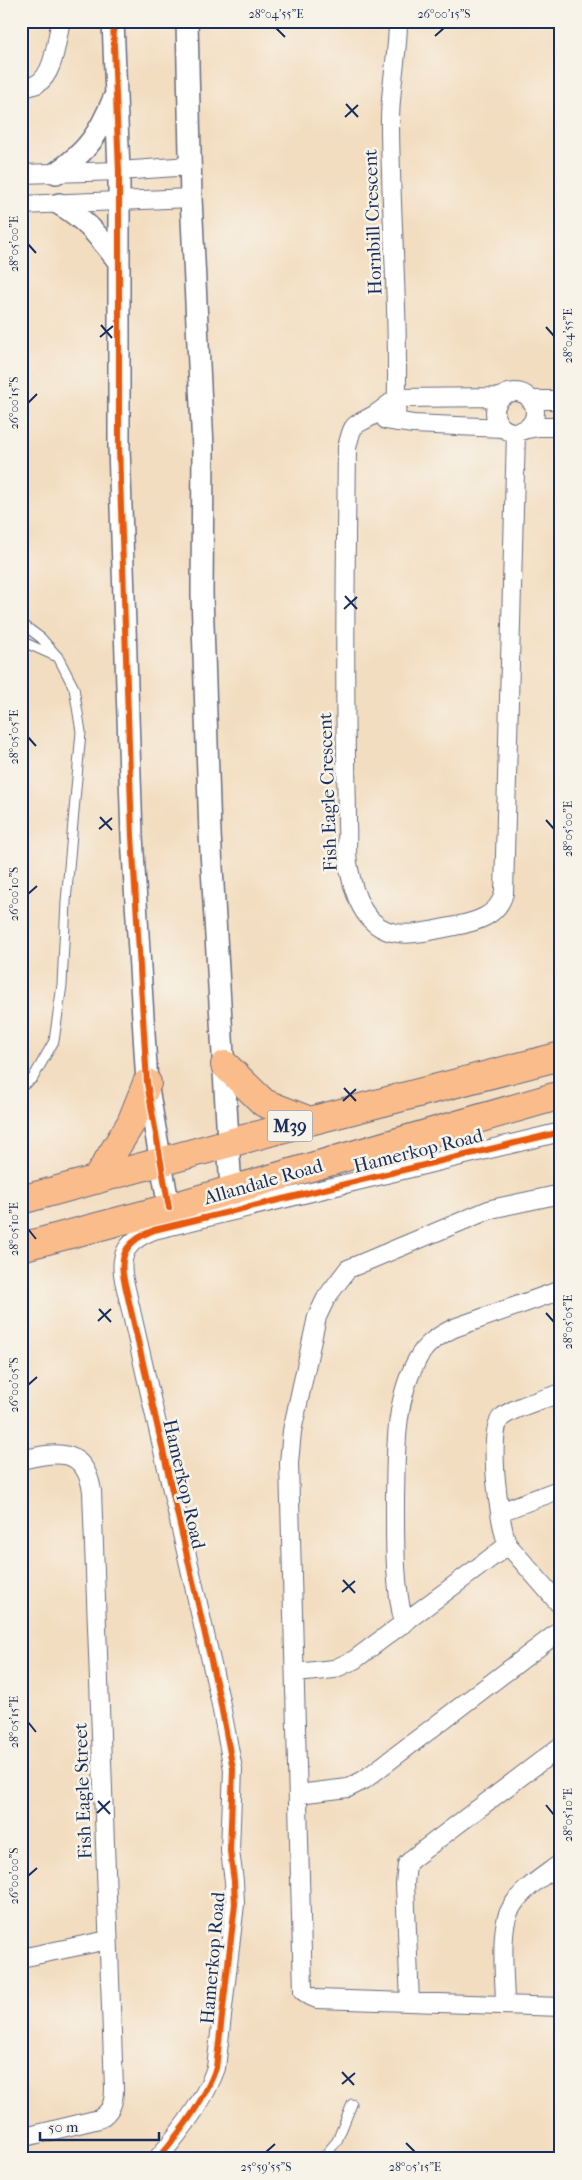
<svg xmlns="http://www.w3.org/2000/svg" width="582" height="2180" font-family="'IM FELL French Canon',serif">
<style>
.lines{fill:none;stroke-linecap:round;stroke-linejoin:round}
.service-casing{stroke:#676c80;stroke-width:11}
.minor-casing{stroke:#676c80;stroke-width:20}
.tertiary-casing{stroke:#676c80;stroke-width:24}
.primary-casing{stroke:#676c80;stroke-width:30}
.service{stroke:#fff;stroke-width:9}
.minor{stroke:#fff;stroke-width:18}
.tertiary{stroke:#fff;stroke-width:21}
.primary{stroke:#fabc8b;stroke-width:28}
.cycleway-casing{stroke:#f7f3e8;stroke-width:9}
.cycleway{stroke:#e8590c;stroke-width:6}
.ticks{fill:none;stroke:#1b2f5e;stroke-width:2}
.labels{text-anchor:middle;stroke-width:5;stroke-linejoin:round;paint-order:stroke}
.shield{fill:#f7f3e8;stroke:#5d6a87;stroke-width:1}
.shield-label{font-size:18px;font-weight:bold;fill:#1b2f5e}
.street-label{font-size:19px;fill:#1b2f5e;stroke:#f7f3e8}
.neatline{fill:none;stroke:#1b2f5e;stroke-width:2}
.ticks-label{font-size:12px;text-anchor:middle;fill:#1b2f5e}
</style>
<rect width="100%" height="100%" fill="#f7f3e8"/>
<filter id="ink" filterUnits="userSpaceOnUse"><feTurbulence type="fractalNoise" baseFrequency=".02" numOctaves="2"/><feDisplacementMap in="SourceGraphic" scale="10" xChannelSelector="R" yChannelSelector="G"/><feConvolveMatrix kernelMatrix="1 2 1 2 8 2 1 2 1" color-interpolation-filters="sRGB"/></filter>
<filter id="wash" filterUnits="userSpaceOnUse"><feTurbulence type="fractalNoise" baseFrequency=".0096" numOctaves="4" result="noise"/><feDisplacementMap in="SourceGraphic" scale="20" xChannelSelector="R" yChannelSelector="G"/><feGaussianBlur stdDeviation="1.12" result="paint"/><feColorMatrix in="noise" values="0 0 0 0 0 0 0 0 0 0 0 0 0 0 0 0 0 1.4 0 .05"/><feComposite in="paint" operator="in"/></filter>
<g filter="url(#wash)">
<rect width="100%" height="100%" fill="#f3ddc0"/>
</g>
<g filter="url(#ink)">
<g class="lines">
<defs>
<path id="service" d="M21,623l20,15 17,19 16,31 7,44 -15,170 -4,83 -8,56 -21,37 -12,9
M21,641l34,15
M322,2159l15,-18 15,-37"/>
<path id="minor" d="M21,89c5,-2 11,-3 16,-5 18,-11 19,-44 24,-63
M21,174l98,-3 71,-5
M21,205l170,-7
M495 412a20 20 0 1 1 40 0a20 20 0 1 1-40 0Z
M397,398c-8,6 -15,12 -23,17 -21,12 -21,6 -27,33 -1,101 -3,203 -1,305 0,24 1,48 1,72 1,12 -1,25 1,38 3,18 10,45 24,58 22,22 56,10 83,5 21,-4 43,-10 49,-33l12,-461
M397,398l104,-1
M530,400h31
M386,420l27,4 89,4
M396,422c4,-98 -5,-197 -6,-295 -1,-36 8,-70 8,-106
M522,430l17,-3h22
M561,1194l-70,15 -143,60 -22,29 -9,19 -25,114 -3,32 14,528 7,5 7,3 244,8
M561,1393c-16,6 -48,14 -60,25 -14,13 -2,109 7,127l53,61
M21,1460c36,-9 64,-13 71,31l22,597c0,14 -2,23 -15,31l-78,19
M500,1512l61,-23
M404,1624c-10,-41 -9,-83 -9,-125 1,-46 -1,-98 22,-139 8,-16 21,-24 37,-32l107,-38
M296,1673l38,-4 20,-9 154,-115
M298,1794l50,-6 16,-8 197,-150
M21,1958l87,-18
M410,2002l-5,-118 2,-20 6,-6 148,-112
M505,2005c0,-23 -6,-76 5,-95 10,-20 34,-34 51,-47
M157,2159c22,-25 48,-60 59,-91l19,-164 -1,-23 -4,-30 3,-82 -13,-69 -96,-420c-6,-28 5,-40 30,-50l407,-98"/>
<path id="tertiary" d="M113,21l6,150v276l13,389 15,247 22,125
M187,21l4,177 12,250 -1,146 8,240 21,356
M56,173c32,-22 43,-39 58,-75
M59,204c27,15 41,34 60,58"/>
<path id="primary" d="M225,1065l39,38 46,18
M96,1180l35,-57 16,-40
M21,1200l289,-79 251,-65
M21,1247l148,-39 392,-113"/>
</defs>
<use href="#service" class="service-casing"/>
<use href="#minor" class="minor-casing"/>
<use href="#tertiary" class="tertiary-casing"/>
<use href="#primary" class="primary-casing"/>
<use href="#service" class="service"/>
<use href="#minor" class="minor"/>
<use href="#tertiary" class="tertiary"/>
<use href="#primary" class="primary"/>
<defs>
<path id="cycleway" d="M113,21l6,150v276l13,389 15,247 22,125
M157,2159c22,-25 48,-60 59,-91l19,-164 -1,-23 -4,-30 3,-82 -13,-69 -96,-420c-6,-28 5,-40 30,-50l407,-98"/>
</defs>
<use href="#cycleway" class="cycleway-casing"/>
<use href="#cycleway" class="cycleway"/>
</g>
</g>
<path class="ticks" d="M276,28l9,9M435,36l9,-8M346,104l12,13M345,117l13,-12M28,244l8,9M101,325l11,13M546,327l8,9M100,337l13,-11M28,403l9,-9M345,596l12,13M344,609l13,-12M28,737l8,9M100,817l12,13M546,820l8,9M99,829l13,-11M28,894l9,-8M344,1088l12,13M343,1101l13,-12M28,1229l8,10M99,1309l12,13M546,1313l8,9M98,1321l13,-12M28,1385l9,-8M343,1580l12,13M342,1592l13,-11M28,1722l8,10M98,1801l12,13M546,1805l8,10M97,1813l13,-12M28,1876l9,-8M342,2072l12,13M342,2084l13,-11M406,2143l9,9M266,2152l9,-8"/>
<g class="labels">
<rect class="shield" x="267.5" y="1110.5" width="45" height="31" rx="4"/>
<g class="shield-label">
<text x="290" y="1132">M39</text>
</g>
<g class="street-label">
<text transform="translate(372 222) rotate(-92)" y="7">Hornbill Crescent</text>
<text transform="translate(327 792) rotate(-92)" y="7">Fish Eagle Crescent</text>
<text transform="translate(418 1150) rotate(-14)" y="7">Hamerkop Road</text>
<text transform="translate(263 1181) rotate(-16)" y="7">Allandale Road</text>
<text transform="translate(185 1484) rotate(77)" y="7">Hamerkop Road</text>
<text transform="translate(82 1791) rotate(-92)" y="7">Fish Eagle Street</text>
<text transform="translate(212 1958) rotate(-85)" y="7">Hamerkop Road</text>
</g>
</g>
<rect width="582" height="2180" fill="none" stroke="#f7f3e8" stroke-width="55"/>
<path d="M40 2132v8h119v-8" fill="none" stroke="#1b2f5e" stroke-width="2.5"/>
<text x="48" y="2132" font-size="15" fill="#1b2f5e" stroke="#f7f3e8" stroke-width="4" paint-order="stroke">50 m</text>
<rect x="28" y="28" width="526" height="2124" class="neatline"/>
<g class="ticks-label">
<text x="276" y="18">28°04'55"E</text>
<text x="444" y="18">26°00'15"S</text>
<text transform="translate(14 244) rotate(-90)" y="4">28°05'00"E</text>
<text transform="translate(568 336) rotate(-90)" y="4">28°04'55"E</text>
<text transform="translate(14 403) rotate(-90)" y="4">26°00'15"S</text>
<text transform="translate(14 737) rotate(-90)" y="4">28°05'05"E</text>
<text transform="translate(568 829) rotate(-90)" y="4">28°05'00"E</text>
<text transform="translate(14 894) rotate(-90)" y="4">26°00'10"S</text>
<text transform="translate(14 1229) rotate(-90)" y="4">28°05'10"E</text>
<text transform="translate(568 1322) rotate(-90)" y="4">28°05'05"E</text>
<text transform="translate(14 1385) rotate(-90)" y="4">26°00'05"S</text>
<text transform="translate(14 1722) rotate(-90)" y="4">28°05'15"E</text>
<text transform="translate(568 1815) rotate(-90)" y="4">28°05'10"E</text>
<text transform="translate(14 1876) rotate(-90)" y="4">26°00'00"S</text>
<text x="266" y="2171">25°59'55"S</text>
<text x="415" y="2171">28°05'15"E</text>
</g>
</svg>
